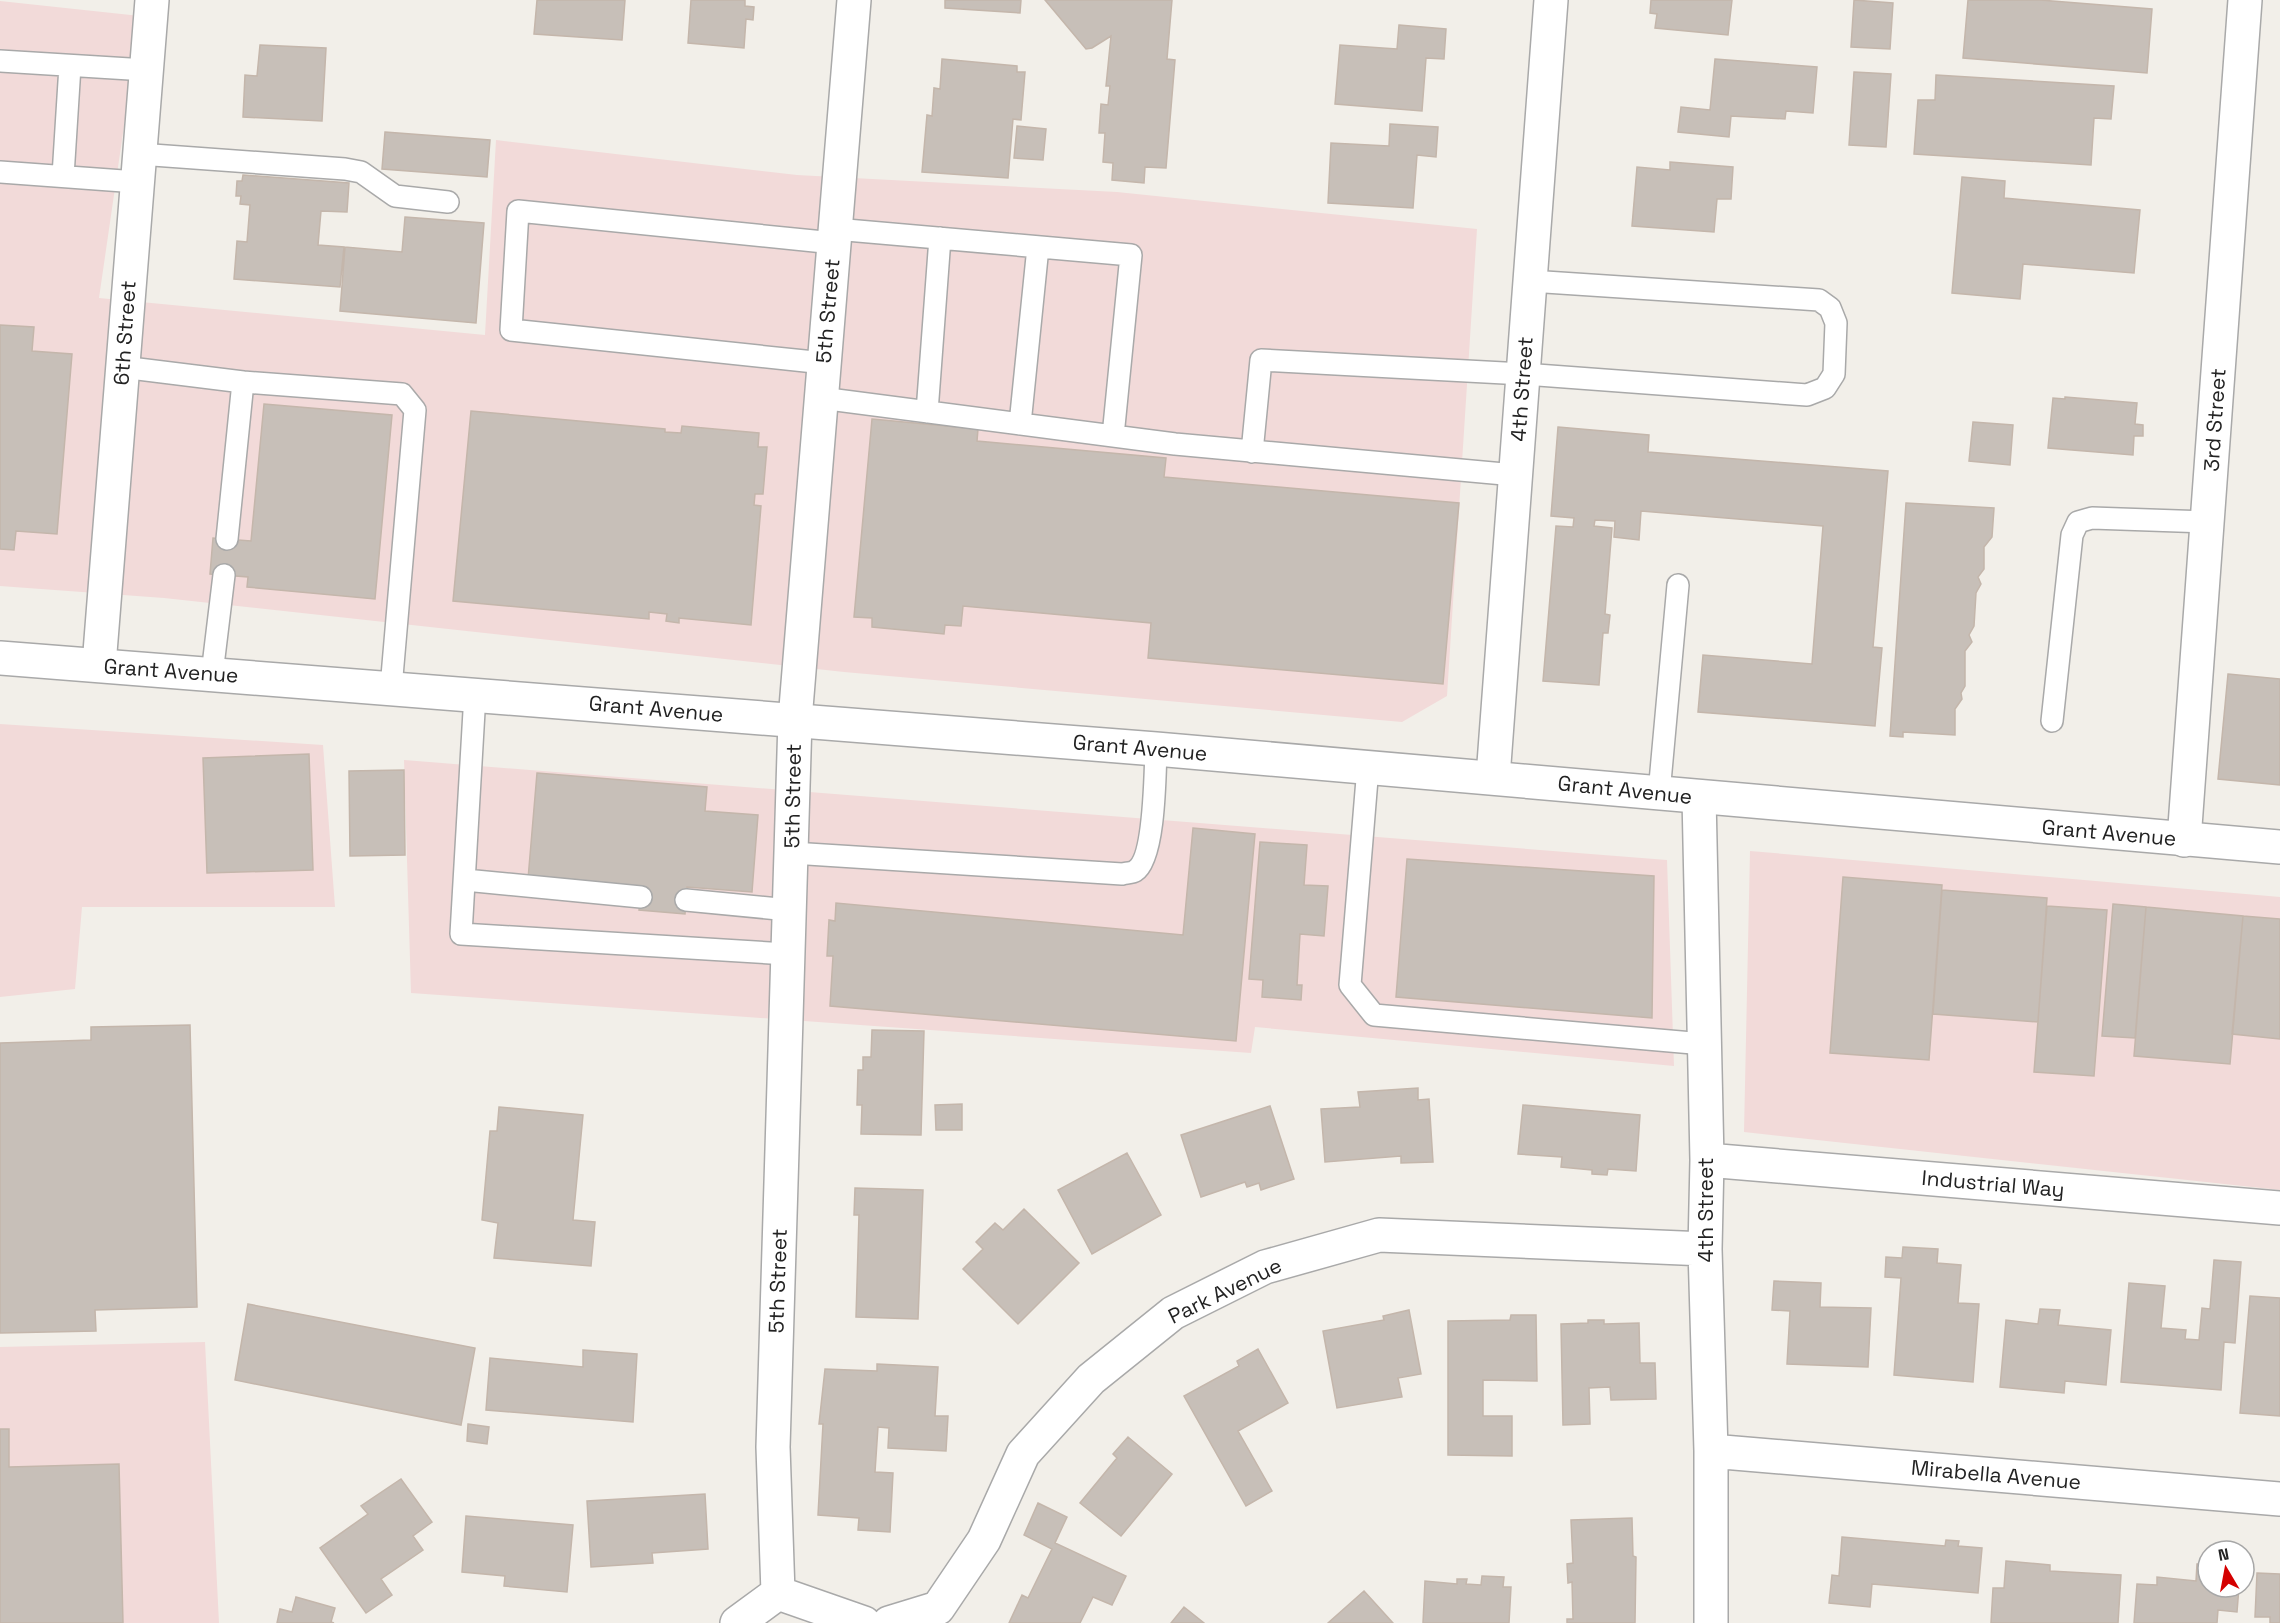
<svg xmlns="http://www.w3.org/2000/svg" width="2280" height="1623" font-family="'Space Grotesk',sans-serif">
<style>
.commercial{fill:#f2dad9}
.building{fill:#c7bfb8;stroke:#c4b6ab;stroke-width:1.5}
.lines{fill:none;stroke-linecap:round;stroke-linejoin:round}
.service-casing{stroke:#a9a9a9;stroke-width:24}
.minor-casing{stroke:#a9a9a9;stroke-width:36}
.tertiary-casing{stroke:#a9a9a9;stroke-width:36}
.service{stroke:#fff;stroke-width:21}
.minor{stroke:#fff;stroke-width:33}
.tertiary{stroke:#fff;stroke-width:33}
.labels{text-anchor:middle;stroke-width:6;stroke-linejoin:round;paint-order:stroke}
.street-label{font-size:21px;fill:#222;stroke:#fff}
</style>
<rect width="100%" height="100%" fill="#f2efe9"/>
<path class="commercial" d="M0,1l140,15 -41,282 386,37 11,-195 301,35 320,17 360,37 -30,467 -45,26 -558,-50 -680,-74 -164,-12z
M0,724l323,21 12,162h-253l-7,82 -75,8z
M404,760l1263,100 7,206 -419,-39 -4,26 -840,-60z
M1750,851l530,46v293l-536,-58z
M205,1342l14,281h-219v-276z"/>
<path class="building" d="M537,0h88l-3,40 -88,-6z
M691,0h54v6l9,1 -1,13 -7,-1 -2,29 -56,-5z
M945,0h76l-1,13 -75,-5z
M1045,0h127l-5,59 8,1 -9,108 -21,-1 -1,16 -32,-3 1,-17 -10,-1 2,-29h-6l2,-29 7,1 2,-19h-4l5,-50 -19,12 -6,1z
M1651,0h81l-4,35 -73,-7 2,-14 -7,-1z
M1854,0l39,3 -3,46 -39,-2z
M1968,0h72l112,9 -5,64 -184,-15z
M1399,25l47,4 -2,30 -18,-1 -4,53 -87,-7 5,-59 57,4z
M260,45l66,3 -4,73 -79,-4 2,-42 12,1z
M942,59l75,7v6h8l-4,48 -8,-1 -5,59 -86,-6 5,-57 5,1 2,-28 6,1z
M1715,59l102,8 -4,46 -27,-2 -1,8 -54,-3 -2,21 -51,-5 3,-25 29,3z
M1854,72l37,2 -5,73 -37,-2z
M1936,75l178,11 -3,33 -17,-1 -3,47 -177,-11 4,-54h17z
M1390,124l48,3 -2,30 -19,-2 -4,53 -85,-5 3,-60 58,3z
M1017,126l29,3 -3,31 -29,-2z
M385,132l105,8 -3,37 -105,-8z
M1670,162l63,5 -2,32h-14l-3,33 -82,-6 5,-59 33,3z
M243,175l106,8 -2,29 -26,-1 -3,34 26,2 -4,40 -106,-8 3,-38 10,1 3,-37 -10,-1 1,-8h-5l1,-15h5z
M1962,177l43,4 -1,17 136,12 -6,63 -111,-9 -3,35 -68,-6z
M405,217l79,6 -8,100 -136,-12 5,-64 57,5z
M0,325l34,2 -2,24 40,3 -15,180 -41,-3 -2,19 -14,-1z
M2065,397l72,6 -2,21 8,1v11h-9l-1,19 -85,-7 5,-50 12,1z
M264,404l128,11 -17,184 -128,-12 1,-10 -38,-3 3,-36 38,3z
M471,411l194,18v3l16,1 1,-7 77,7 -1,14h9l-4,47h-8l-1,11 7,1 -10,119 -72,-7v5l-13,-2 1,-7 -18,-2v7l-196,-18z
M872,419l106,10 -1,12 189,17 -2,19 295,26 -16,181 -295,-26 3,-35 -188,-17 -2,20 -16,-1 -1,9 -72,-7v-9l-18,-1z
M1973,422l40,3 -3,40 -41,-4z
M1558,427l91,8 -1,17 240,19 -15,176 9,1 -7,78 -177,-14 5,-57 109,9 11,-138 -182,-15 -2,29 -25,-3 1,-16 -20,-1 -1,6 18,2 -7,86 5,1 -2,18h-5l-4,52 -56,-4 13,-155 17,1 1,-9 -23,-2z
M1906,503l88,5 -2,29 -8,10v22l-6,8 3,7 -5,9 -2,33 -5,9 3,7 -7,9v35l-4,7 1,6 -7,10v26l-52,-3v5l-13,-1z
M2228,674l52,5v106l-62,-6z
M309,754l4,116 -106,3 -4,-115z
M404,770l1,85 -55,1 -1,-85z
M537,773l170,14 -2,24 53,4 -6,77 -65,-5 -2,27 -46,-4 2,-13 -113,-18z
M1193,828l62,6 -19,207 -406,-35 3,-50h-6l2,-36 6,1 1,-18 347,32z
M1260,842l47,3 -3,40 24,1 -4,50 -24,-2 -3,51h5l-1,15 -39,-3 1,-17 -14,-1z
M1407,859l247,17 -2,142 -256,-21z
M1843,877l99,8 -13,175 -99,-7z
M1942,890l105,8 -9,124 -105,-8z
M2113,904l33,3 -11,131 -33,-2z
M2047,906l60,4 -13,166 -60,-4z
M2146,907l97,9 -13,148 -96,-8z
M2243,916l37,3v120l-48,-5z
M190,1025l7,282 -102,3 1,21 -96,2v-290l91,-3v-13z
M872,1030l52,1 -3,104 -60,-1 1,-29h-5l1,-35h5v-13h8z
M1418,1088v12l11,-1 4,63 -32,1v-7l-76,6 -4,-53 39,-2 -2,-15z
M962,1104v26h-26l-1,-25z
M1523,1105l117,10 -4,56 -28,-2 -1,6 -15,-1v-4l-31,-3 1,-10 -44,-3z
M1270,1106l24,73 -33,11 -2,-7 -12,4 -2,-5 -44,15 -20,-62z
M499,1107l84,8 -10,105 22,2 -4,44 -97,-8 4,-35 -16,-3 8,-89h7z
M1127,1153l34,62 -69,39 -34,-64z
M855,1188l68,2 -5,129 -62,-2 3,-102h-5z
M1024,1209l55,54 -61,61 -55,-55 20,-20 -7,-7 19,-19 8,7z
M1903,1247l35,2 -1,14 24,2 -3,38 21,1 -6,78 -79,-7 7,-97 -16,-1 1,-20 16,1z
M2214,1260l27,2 -6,81 -11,-1 -3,48 -100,-8 8,-99 36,3 -4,42 25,2 -1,9 14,1 3,-32 8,1z
M1774,1281l47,2 -1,24 51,1 -3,59 -81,-3 3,-53 -18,-1z
M2250,1296l30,2v118l-40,-3z
M248,1304l227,44 -14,77 -226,-45z
M2040,1309l20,1 -2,15 53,5 -5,55 -41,-4 -1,12 -64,-6 6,-67 32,4z
M1409,1310l12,64 -23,4 4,19 -65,11 -14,-77 61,-11 -1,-4z
M1511,1315h25l1,66 -54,-1v36h29v40l-64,-1v-134l62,-1z
M1588,1320h16v4l35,-1 1,40h15l1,36 -45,1 -1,-13 -21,1 1,36 -27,1 -2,-101 27,-1z
M1258,1349l30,54 -50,28 34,60 -26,15 -62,-110 55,-30 -2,-5z
M583,1350l54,4 -4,68 -147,-12 4,-52 93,9z
M877,1364l61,3 -3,49h13l-2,35 -58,-3 1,-20 -11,-1 -3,45 18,1 -3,59 -32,-2 1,-12 -41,-3 5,-91h-4l6,-55 52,2z
M468,1424l21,3 -2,17 -20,-3z
M0,1429h9v38l110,-3 4,159h-123z
M1128,1437l44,37 -51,62 -41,-33 37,-45 -4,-4z
M401,1479l31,43 -19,14 10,14 -42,29 11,16 -26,18 -46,-65 48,-34 -7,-8z
M705,1494l3,55 -56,4 1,10 -62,4 -4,-66z
M1038,1503l29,14 -12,26 71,33 -14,29 -19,-8 -13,26h-71l13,-28 6,3 24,-49 -28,-14z
M466,1516l107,9 -6,67 -63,-6 1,-10 -43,-4z
M1632,1518l1,38 3,1 -1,66h-68v-4h6l-1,-37 -4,1 -1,-19 6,-1 -2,-43z
M1842,1537l103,9 1,-6 13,1 -1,5 24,2 -4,45 -106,-9 -2,23 -41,-4 3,-28 7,1z
M2006,1561l44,4v6l71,4 -3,48h-127l2,-35h11z
M2197,1564h11v23h31l-2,25 -19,-2 -1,13h-83l3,-39 20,1v-8l39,4z
M2257,1573l23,1v49h-10v-6h-15z
M1482,1576l22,1 -1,10h8l-2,36h-86l2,-42 32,3v-5h10l-1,5 15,1z
M1364,1591l29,32h-65z
M296,1597l39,11 -4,14 3,1h-57l3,-14 12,3z
M1184,1607l20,16h-33z"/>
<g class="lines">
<defs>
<path id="service" d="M0,61l146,9
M139,154l206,15 16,3 34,24 53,6
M0,172l137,10
M63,176l7,-110
M835,229l296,26 -18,181
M824,363l-313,-33 7,-119 316,32
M122,367l121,15
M821,398l354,46 340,31
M927,412l13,-174
M1020,424l18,-177
M1252,452l9,-92 262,14 284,21 18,-7 9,-14 2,-51 -6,-15 -11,-8 -289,-19
M227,539l16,-157 159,12 13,16 -24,278
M212,674l12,-99
M475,694l-14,240 326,20
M2052,721l20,-186 6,-13 14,-4 115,4
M1368,767l-18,218 24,30 330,29
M1659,793l19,-208
M792,853l330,21c3,-1 10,-1 13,-3 20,-12 20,-99 21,-122
M465,880l176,17
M686,900l103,10"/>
<path id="minor" d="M99,665l53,-665
M1493,777l58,-777
M1699,797l8,363 -2,89 6,202v172
M2184,840l61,-840
M1707,1160l573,48
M1711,1451l569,48
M778,1593l-5,-146 22,-727 59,-720
M778,1593l86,30
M737,1623l41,-30
M889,1623l49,-15 46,-68 39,-86 68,-75 82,-66 92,-46 114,-32 326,14"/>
<path id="tertiary" d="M0,658l1156,91 1124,98"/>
</defs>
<use href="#service" class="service-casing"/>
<use href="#minor" class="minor-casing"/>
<use href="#tertiary" class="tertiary-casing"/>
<use href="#service" class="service"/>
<use href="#minor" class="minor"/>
<use href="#tertiary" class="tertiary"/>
</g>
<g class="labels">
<g class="street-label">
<text transform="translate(828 311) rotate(-85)" y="7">5th Street</text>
<text transform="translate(125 333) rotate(-86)" y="7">6th Street</text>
<text transform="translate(1522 389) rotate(-86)" y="7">4th Street</text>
<text transform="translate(2215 420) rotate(-86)" y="7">3rd Street</text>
<text transform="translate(171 671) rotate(4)" y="7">Grant Avenue</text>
<text transform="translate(656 709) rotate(5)" y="7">Grant Avenue</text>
<text transform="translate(1140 748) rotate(5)" y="7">Grant Avenue</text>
<text transform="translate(1625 790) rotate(6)" y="7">Grant Avenue</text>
<text transform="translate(793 796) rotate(-89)" y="7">5th Street</text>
<text transform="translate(2109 833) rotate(5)" y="7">Grant Avenue</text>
<text transform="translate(1993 1184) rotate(5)" y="7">Industrial Way</text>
<text transform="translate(1706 1210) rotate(-90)" y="7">4th Street</text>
<text transform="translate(778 1281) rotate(-88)" y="7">5th Street</text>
<text transform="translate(1225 1291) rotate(-26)" y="7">Park Avenue</text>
<text transform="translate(1996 1475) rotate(5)" y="7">Mirabella Avenue</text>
</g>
</g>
<g transform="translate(2226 1569) rotate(350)"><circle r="28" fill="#ffffff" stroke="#a7a7a7" stroke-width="1.5"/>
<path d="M0-4.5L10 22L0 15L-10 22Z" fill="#d40000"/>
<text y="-9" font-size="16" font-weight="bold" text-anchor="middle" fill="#222222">N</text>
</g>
</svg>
